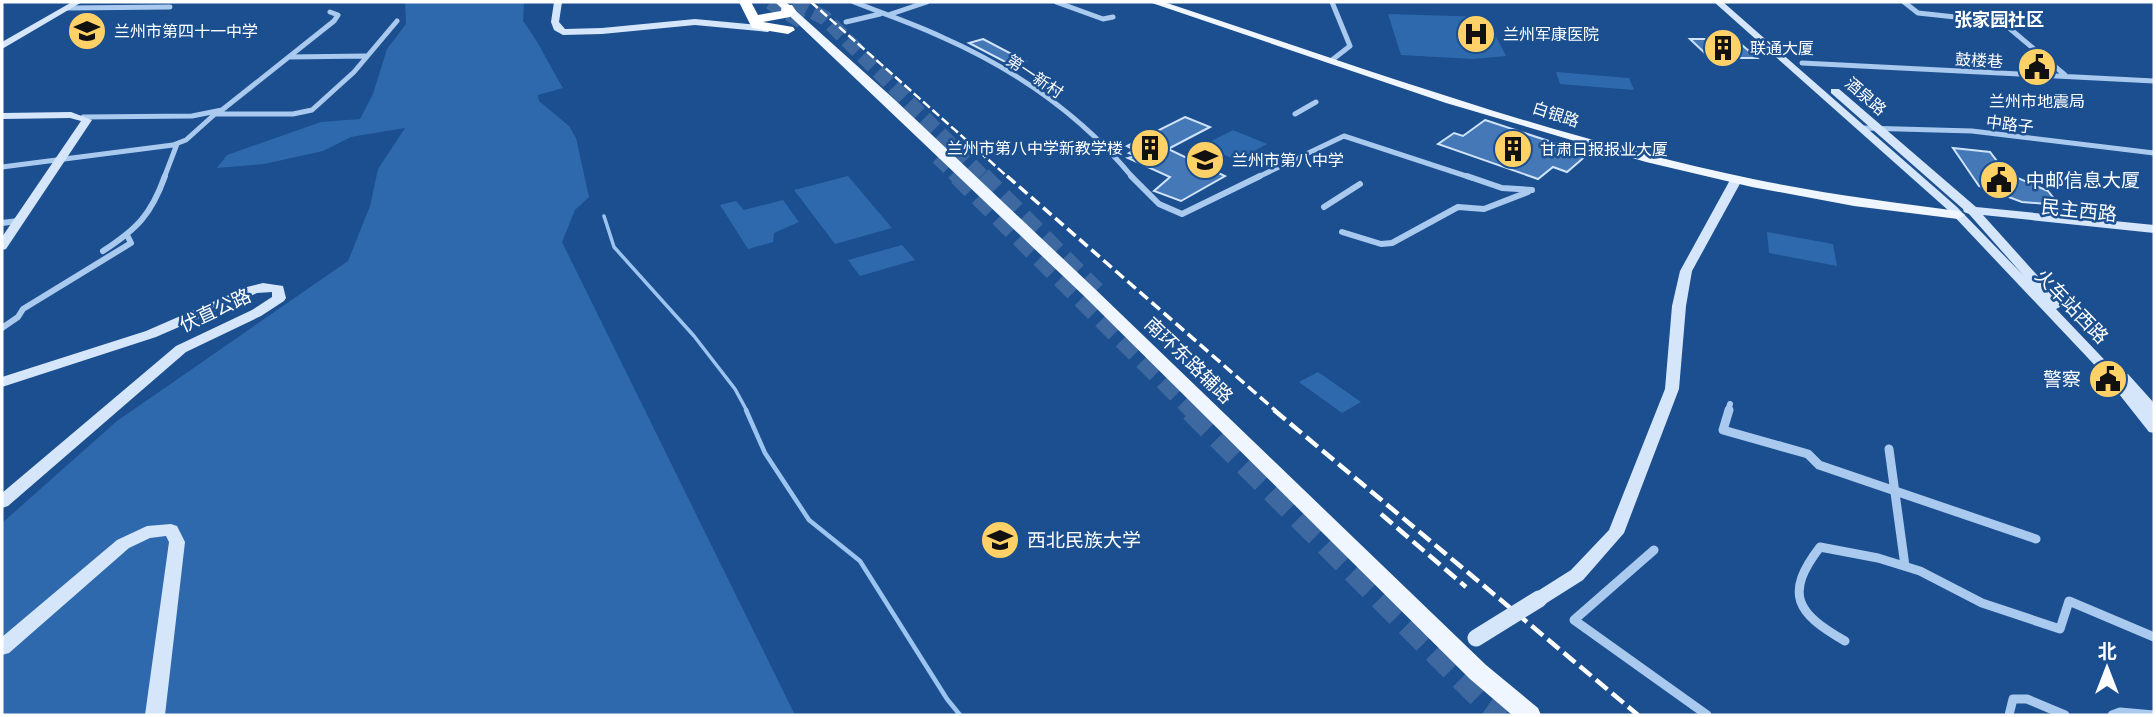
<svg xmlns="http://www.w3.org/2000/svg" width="2156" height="717" font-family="Inter,'Noto Sans SC',sans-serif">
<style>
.green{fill:#2e69ad}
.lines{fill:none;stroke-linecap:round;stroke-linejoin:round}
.stream-far1{stroke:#9cc4f0;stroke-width:3.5}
.stream{stroke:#9cc4f0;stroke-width:4.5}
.building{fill:#4478b7;stroke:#cfe3fa;stroke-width:2}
.highway-tunnel-far2{stroke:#3d69a0;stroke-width:15;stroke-dasharray:15 7;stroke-linecap:butt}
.highway-tunnel-far1{stroke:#3d69a0;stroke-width:19;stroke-dasharray:19 10;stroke-linecap:butt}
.highway-tunnel{stroke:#3d69a0;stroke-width:25;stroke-dasharray:25 13;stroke-linecap:butt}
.street-far2{stroke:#a9c9ee;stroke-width:5}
.street-far1{stroke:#a9c9ee;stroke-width:6}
.street{stroke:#a9c9ee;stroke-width:9}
.secondary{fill:#d6e6fa;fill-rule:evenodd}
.primary{fill:#f0f6ff;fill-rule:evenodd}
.highway{fill:#fff;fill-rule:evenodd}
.rail-far2{stroke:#fff;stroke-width:2.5;stroke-dasharray:9 3.5;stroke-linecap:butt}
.rail-far1{stroke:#fff;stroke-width:3.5;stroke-dasharray:11 5;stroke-linecap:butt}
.rail{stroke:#fff;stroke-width:4.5;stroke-dasharray:15 6;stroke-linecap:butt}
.secondary-bridge{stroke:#d6e6fa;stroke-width:17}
.labels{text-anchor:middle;stroke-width:5;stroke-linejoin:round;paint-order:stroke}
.far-poi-label{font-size:16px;fill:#fff;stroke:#1b4f8f;text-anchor:start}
.far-street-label{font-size:16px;fill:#fff;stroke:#1b4f8f}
.far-neighbourhood-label{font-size:18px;font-weight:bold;fill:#fff;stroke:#1b4f8f}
.poi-label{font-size:19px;fill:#fff;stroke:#1b4f8f;text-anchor:start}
.street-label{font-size:19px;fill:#fff;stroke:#1b4f8f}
</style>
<rect width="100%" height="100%" fill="#1b4f8f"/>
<path class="green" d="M405,2h119l-1,19c16,21 26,44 40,67l-25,7 1,6 30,25 7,12 13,59 -14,13 -13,32 233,473h-793v-192l115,-102 231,-160 22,-55 8,-37 27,-41 -54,9 -28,14 -59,13 -47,4 10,-13 94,-33 39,-3 13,-25 14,-45 19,-25z
M1388,14l98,3 20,39 -33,3 -72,-4z
M1556,72l73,6 5,12 -74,-6z
M1233,130l34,14 -30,16 -35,-14z
M848,176l44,52 -57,16 -41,-54z
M783,200l16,22 -25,11 -1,9 -25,7 -28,-44 16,-4 8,9z
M1767,232l66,12 4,22 -68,-13z
M902,245l13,15 -55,16 -12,-16z
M1318,372l43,30 -19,11 -43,-31z"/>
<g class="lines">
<path class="stream-far1" d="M604,216l10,31 80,89 41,53 12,22"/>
<path class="stream" d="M746,410l19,43 44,67 51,41 87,138 13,16"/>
</g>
<path class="building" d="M983,39l42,22 -14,4 -42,-22z
M1690,39h45l22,19h-47z
M1185,117l25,10 -42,22 57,27 -44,25 -27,-10 16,-14 -42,-19 8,-2 -7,-3 5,-3 -7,-4z
M1485,120l103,34 -21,18 -14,-5 -15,12 -100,-35 16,-11 9,3z
M1953,148l37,4 16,21 42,18 8,10 -8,3 -26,-2 -43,-16z"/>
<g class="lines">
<path class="highway-tunnel-far2" d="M770,2l34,21
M794,2l31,16 159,160
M938,157l21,21"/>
<path class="highway-tunnel-far1" d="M958,176l236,235
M982,176l114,115"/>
<path class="highway-tunnel" d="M1192,410l294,292 19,13"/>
<path class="street-far2" d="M854,2c30,12 61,22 90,36 72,32 139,79 189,140
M1056,2l47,17 10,-2
M1332,2l18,44 -18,14
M1904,2l14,11 84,9 63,53
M68,8l102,-1
M888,15l39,-13
M846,22l34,-8
M289,57l77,-1
M1802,63l352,18
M217,114h76l19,-4 42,-38 43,-51
M1295,114l21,-12
M83,117l109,-1 30,-6 112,-89 4,-6 -8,-3
M1863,128l109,3 182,22
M2,167l171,-22 13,-5 29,-26
M164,178l13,-34
M1256,178l88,-42 128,42"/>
<path class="street-far1" d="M1131,176l28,28 23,10 78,-38
M1467,176l35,12 30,2
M1324,207l36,-23
M2,223l16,-2
M1342,232l39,12 11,-1 66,-36 26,2 44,-17
M103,251c34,-22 48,-36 62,-75
M2,328l16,-11 5,-8 108,-66 -4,-8
M1728,411l2,-7"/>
<path class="street" d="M1729,410l-6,20 85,24 11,11 217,74
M1889,449l16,117
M1654,550l-80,70 133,95
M1845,641c-49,-28 -61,-47 -25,-94l58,11 42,13 62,32 78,26 9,-28 85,36
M2009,715l4,-16h14l38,16
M2112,715l8,-3 34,3"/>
<path class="secondary" d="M72,2h10l-80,47v-7z
M554,2h8l-3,20 6,7 37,-1 93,-9 73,7 4,3 -4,3 -73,-7 -93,9 -39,1 -9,-5 -3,-8z
M1714,2h9l234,205 66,68 -54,-61 -5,-2 -1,-3 -132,-116v-4h8l137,118 178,18v8l-171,-18 81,90 -8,4 62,65h10l26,29v30l-5,-1 -45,-57 -155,-164z
M71,112l21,8 -86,129 -4,1v-13l79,-116 -11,-3 -68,1v-6z
M1736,177l6,3 -50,91 -6,35 -7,83 -55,144 -41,47 -38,24 -6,2 -6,-2 -3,-5 3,-5 38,-24 38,-40 56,-141 7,-83 8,-35 50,-91z
M263,283l20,3 3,12 -2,3 -23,15 -75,36 -178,154 -6,2v-15l174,-147 76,-36 20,-13v-5l-15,1 -101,44 -154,50v-10l144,-46 101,-44z
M171,524l6,2 8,16 -20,173h-20l24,-173 -3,-6 -16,2 -21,10 -120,105 -7,2v-18l115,-97 30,-14z"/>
<path class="primary" d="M775,2h11l108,97 201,190 391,376 52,43 3,7h-29l-42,-36 -387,-384z
M1149,2h15c194,64 389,136 589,177 68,14 136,23 205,32l7,4 -7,4 -104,-13 -102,-19 -106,-25 -200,-59z"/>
<path class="highway" d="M739,2h12l7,13 23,-4 1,-6h10l4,6 -6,6 -27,5 30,5 2,3 -7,4 -36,-6z"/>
<path class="rail-far2" d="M811,2l198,176"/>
<path class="rail-far1" d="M1007,176l269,235"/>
<path class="rail" d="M1274,410l364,305
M1381,514l85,73"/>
<path class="secondary-bridge" d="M1476,638l63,-39"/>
</g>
<defs>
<symbol id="school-disc" viewBox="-11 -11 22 22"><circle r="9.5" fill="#ffd166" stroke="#1b4f8f"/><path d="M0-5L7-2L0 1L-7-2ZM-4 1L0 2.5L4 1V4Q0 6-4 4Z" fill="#111"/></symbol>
<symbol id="hospital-disc" viewBox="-11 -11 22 22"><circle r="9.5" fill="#ffd166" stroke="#1b4f8f"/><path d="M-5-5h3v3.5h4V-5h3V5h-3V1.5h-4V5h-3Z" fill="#111"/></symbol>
<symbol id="building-disc" viewBox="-11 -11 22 22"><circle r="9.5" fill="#ffd166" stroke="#1b4f8f"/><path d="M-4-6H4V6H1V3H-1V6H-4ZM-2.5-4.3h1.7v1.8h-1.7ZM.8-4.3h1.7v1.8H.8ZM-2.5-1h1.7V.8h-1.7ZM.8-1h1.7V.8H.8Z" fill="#111"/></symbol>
<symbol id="civic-disc" viewBox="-11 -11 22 22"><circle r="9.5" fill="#ffd166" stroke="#1b4f8f"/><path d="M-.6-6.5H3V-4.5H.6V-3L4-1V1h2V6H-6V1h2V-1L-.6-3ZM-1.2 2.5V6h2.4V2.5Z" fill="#111"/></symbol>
<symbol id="university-disc" viewBox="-11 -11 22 22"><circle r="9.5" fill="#ffd166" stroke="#1b4f8f"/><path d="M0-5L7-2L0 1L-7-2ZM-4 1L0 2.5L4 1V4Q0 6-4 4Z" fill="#111"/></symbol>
</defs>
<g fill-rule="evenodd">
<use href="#school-disc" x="65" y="9" width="44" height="44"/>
<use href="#hospital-disc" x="1454" y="12" width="44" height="44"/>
<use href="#building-disc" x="1701" y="26" width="44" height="44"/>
<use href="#civic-disc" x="2015" y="45" width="44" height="44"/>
<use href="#building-disc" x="1128" y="126" width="44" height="44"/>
<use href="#building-disc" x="1491" y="127" width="44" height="44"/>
<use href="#school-disc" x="1183" y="138" width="44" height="44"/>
<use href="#civic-disc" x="1977" y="158" width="44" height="44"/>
<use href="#civic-disc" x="2086" y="357" width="44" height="44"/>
<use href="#university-disc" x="978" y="518" width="44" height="44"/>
</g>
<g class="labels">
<g class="far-poi-label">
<text x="114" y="37">兰州市第四十一中学</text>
<text x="1503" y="40">兰州军康医院</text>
<text x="1750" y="54">联通大厦</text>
<text x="2037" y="107" text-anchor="middle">兰州市地震局</text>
<text x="1123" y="154" text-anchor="end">兰州市第八中学新教学楼</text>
<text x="1540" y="155">甘肃日报报业大厦</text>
<text x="1232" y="166">兰州市第八中学</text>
</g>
<g class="far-street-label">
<text transform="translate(1979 60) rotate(3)" y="6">鼓楼巷</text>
<text transform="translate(1035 76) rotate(34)" y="6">第一新村</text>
<text transform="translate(1866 96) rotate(41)" y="6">酒泉路</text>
<text transform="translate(1556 114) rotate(18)" y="6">白银路</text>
<text transform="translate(2010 124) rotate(7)" y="6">中路子</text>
</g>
<g class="far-neighbourhood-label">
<text x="1999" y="26">张家园社区</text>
</g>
<g class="poi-label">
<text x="2026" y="187">中邮信息大厦</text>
<text x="2081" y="386" text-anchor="end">警察</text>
<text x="1027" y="547">西北民族大学</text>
</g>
<g class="street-label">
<text transform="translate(2079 210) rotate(6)" y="7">民主西路</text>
<text transform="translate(2072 306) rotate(46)" y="7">火车站西路</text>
<text transform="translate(215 310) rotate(-25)" y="7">伏直公路</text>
<text transform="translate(1189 360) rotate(44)" y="7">南环东路辅路</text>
</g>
</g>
<rect width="2156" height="717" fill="none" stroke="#ffffff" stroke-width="7"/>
<g transform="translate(2107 668)" stroke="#1b4f8f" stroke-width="5" paint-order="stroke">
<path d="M0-5L12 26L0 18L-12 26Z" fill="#ffffff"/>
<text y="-10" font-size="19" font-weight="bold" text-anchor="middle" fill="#ffffff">北</text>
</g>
</svg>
